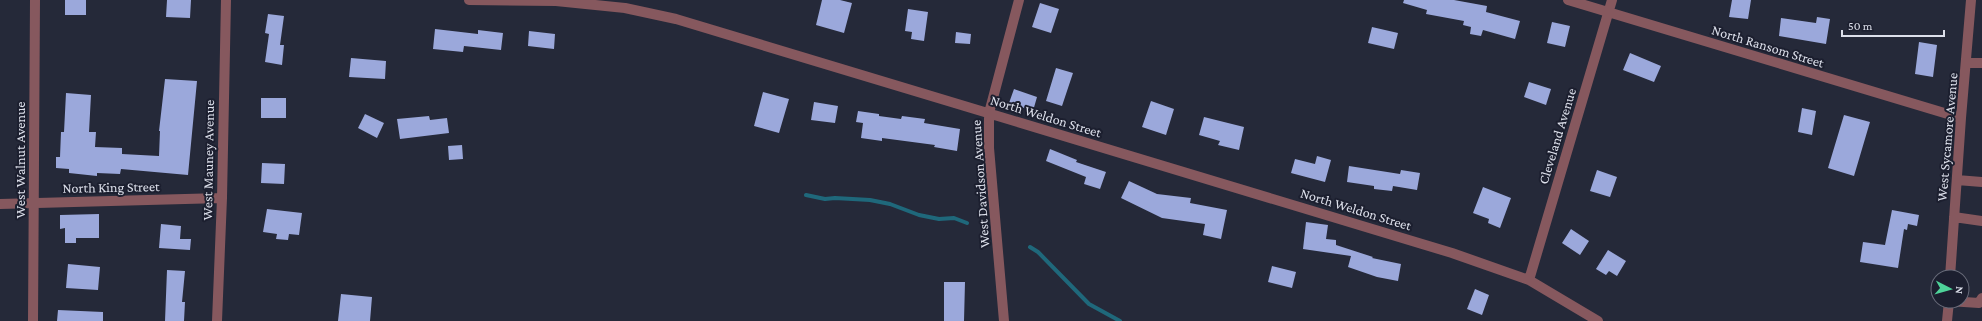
<svg xmlns="http://www.w3.org/2000/svg" width="1982" height="321" font-family="'Crimson Pro',serif">
<style>
.lines{fill:none;stroke-linecap:round;stroke-linejoin:round}
.stream{stroke:#1f687b;stroke-width:4}
.building{fill:#9ba8db}
.minor{stroke:#86585e;stroke-width:10}
.labels{text-anchor:middle;stroke-width:4;stroke-linejoin:round;paint-order:stroke}
.street-label{font-size:14px;fill:#dde0eb;stroke:#1c1f2f}
</style>
<rect width="100%" height="100%" fill="#252939"/>
<g class="lines">
<path class="stream" d="M806,195l19,4 10,-1 35,2 20,4 29,11 20,4 15,-1 13,5
M1030,247l8,5 51,52 31,17"/>
</g>
<path class="building" d="M65,0h21v15h-21z
M167,0h24l-1,18 -24,-1z
M822,0h18l12,3 -8,30 -28,-8z
M1404,0h50l33,6 -1,6 34,9 -5,18 -32,-9 -2,6 -11,-2 1,-7 -8,-2 1,-4 -38,-7 1,-4 -24,-7z
M1732,0h19l-3,19 -19,-2z
M1040,3l19,6 -8,24 -19,-6z
M908,9l20,3 -4,29 -13,-2 1,-7 -7,-1z
M268,14l16,2 -4,29h4l-2,20 -17,-3 4,-28 -4,-1z
M1817,17l13,2 -4,25 -47,-8 2,-18 35,5z
M1552,22l18,4 -5,21 -18,-4z
M1372,27l26,6 -4,16 -26,-6z
M435,29l43,5v-4l25,3 -2,17 -37,-4 -1,6 -30,-3z
M529,31l26,3 -1,15 -26,-3z
M956,32l15,2 -1,10 -15,-1z
M1919,42l18,3 -4,32 -18,-3z
M1630,53l31,13 -7,16 -31,-12z
M351,58l35,3 -1,18 -36,-2z
M1056,68l17,5 -11,33 -16,-5z
M165,79l32,2 -9,94 -67,-6 -1,5 -23,-1v3l-28,-3v-4l-13,-1v-11h4l1,-25h3l2,-39 25,2 -2,37h7l-1,15 27,1v6l37,2 1,-25h-1z
M1529,82l22,7 -5,16 -22,-8z
M1014,89l23,8 -4,14 -24,-8z
M763,92l26,7 -10,34 -25,-7z
M261,98h25v20h-25z
M1151,101l23,8 -8,26 -24,-8z
M814,102l24,4 -3,17 -24,-3z
M1802,108l14,3 -4,24 -14,-3z
M858,111l21,3v2l22,3 1,-3 23,3 -1,4 36,6 -3,22 -23,-4 1,-2 -53,-7v3l-21,-3 2,-15 -7,-1z
M365,114l19,9 -7,15 -19,-10z
M1844,115l26,7 -16,54 -26,-8z
M429,116l1,4 17,-2 2,15 -49,6 -3,-20z
M1204,117l40,10 -5,23 -21,-5 2,-4 -21,-6z
M462,145l1,14 -14,1 -1,-14z
M1050,149l27,11 -1,2 30,10 -6,17 -16,-5 2,-7 -40,-16z
M1317,156l14,4 -6,22 -34,-9 4,-14 20,5z
M262,163l23,1 -1,20 -23,-1z
M1349,166l51,8 1,-4 19,3 -3,17 -24,-4 -1,5 -18,-2v-3l-27,-4z
M1597,170l20,7 -7,20 -20,-6z
M1129,181l28,13 34,4 -1,5 37,7 -6,29 -18,-4 2,-11 -43,-6 -41,-20z
M1483,187l28,11 -11,30 -12,-5 1,-4 -16,-6z
M267,209l35,4 -3,22 -10,-1 -1,6 -12,-1 1,-5 -14,-2z
M1892,210l27,5 -2,11 -9,-2 -1,6 -3,-1 -6,39 -38,-6 3,-20 22,3z
M99,214v24h-23v5h-11v-15l-5,1v-14z
M1306,222l22,3 -2,14 10,1v5l37,12 -1,1 29,6 -3,17 -21,-4 -29,-10 3,-11 -48,-7z
M161,224l20,2 -1,13h11l-1,11 -31,-2z
M1571,229l18,12 -9,14 -18,-12z
M1608,250l18,11 -9,15 -8,-5 -3,4 -10,-6z
M68,264l32,3 -2,23 -32,-2z
M1272,266l24,6 -4,16 -24,-6z
M167,270l18,1 -3,31h3l-1,19h-19z
M944,282h21l-1,39h-20z
M1475,289l14,6 -7,20 -15,-6z
M341,294l31,3 -2,24h-32z
M58,310l45,2v9h-46z"/>
<g class="lines">
<path class="minor" d="M469,0l87,1 69,7 51,11 776,234 77,27 69,41
M1568,0l393,118
M1967,63h15
M1957,180l25,2
M0,204l222,-6
M1954,217l28,4
M1950,277l11,-159 10,-118
M1529,280l83,-280
M1949,301l30,2 3,-5
M33,321l2,-321
M217,321l5,-123 4,-198
M1004,321l-15,-173v-35l30,-113
M1947,321l2,-20"/>
</g>
<g class="labels">
<g class="street-label">
<text transform="translate(1768 46) rotate(17)" y="5">North Ransom Street</text>
<text transform="translate(1046 116) rotate(17)" y="5">North Weldon Street</text>
<text transform="translate(1557 136) rotate(-73)" y="5">Cleveland Avenue</text>
<text transform="translate(1947 137) rotate(-85)" y="5">West Sycamore Avenue</text>
<text transform="translate(20 160) rotate(-90)" y="5">West Walnut Avenue</text>
<text transform="translate(208 160) rotate(-89)" y="5">West Mauney Avenue</text>
<text transform="translate(980 184) rotate(-94)" y="5">West Davidson Avenue</text>
<text transform="translate(111 187) rotate(-1)" y="5">North King Street</text>
<text transform="translate(1356 209) rotate(17)" y="5">North Weldon Street</text>
</g>
</g>
<g transform="translate(1950 289) rotate(96)"><circle r="19" fill="#1c1f2f" stroke="#696c7a"/>
<path d="M0-3L7 15L0 10L-7 15Z" fill="#4ed399"/>
<text y="-6" font-size="11" font-weight="bold" text-anchor="middle" fill="#dde0eb">N</text>
</g>
<path d="M1842 30v6h102v-6" fill="none" stroke="#dde0eb" stroke-width="2"/>
<text x="1848" y="30" font-size="12" fill="#dde0eb" stroke="#1c1f2f" stroke-width="3" paint-order="stroke">50 m</text>
</svg>
